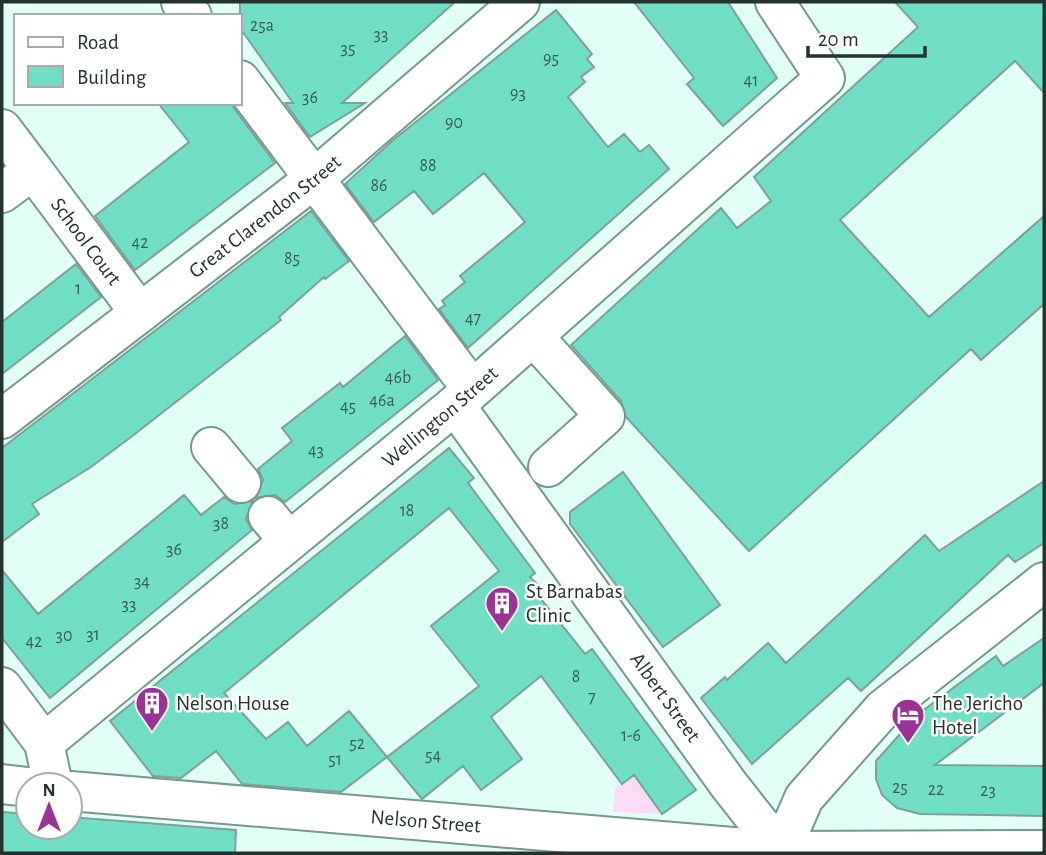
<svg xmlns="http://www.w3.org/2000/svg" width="1046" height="855" font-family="'Alegreya Sans',sans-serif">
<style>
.green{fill:#fbdcf7}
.building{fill:#70dfc6;stroke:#7fa198;stroke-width:2;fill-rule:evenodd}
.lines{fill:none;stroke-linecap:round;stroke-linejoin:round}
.minor-casing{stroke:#76988f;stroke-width:42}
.minor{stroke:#fff;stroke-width:38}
.labels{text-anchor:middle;stroke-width:5;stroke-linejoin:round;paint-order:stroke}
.number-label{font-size:18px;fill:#385e55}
.street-label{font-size:21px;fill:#25332f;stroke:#fff}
.poi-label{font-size:21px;fill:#25332f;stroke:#fff;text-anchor:start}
</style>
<rect width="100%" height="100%" fill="#e2fff7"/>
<path class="green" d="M633,775l29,39 -49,-2 2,-23z"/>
<path class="building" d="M240,2h215l-113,101h23l-55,34 -25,-34h8l-53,-75z
M634,2h94l49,76 -54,48 -36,-42 7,-6z
M895,2h149v91l-29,-32 -175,159 89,97 115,-101v88l-63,56 -10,-11 -222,202 -123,-134 -5,-16 -50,-56 150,-137 16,20 34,-27 -17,-24 164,-150z
M556,10l36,44 -5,5 7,8 -13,10 4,5 -17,15 40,50 16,-13 16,18 9,-7 20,24 -201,179 -29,-39 6,-4 -3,-4 23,-19 -5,-6 65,-54 -41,-49 -51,41 -19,-23 -40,31 -29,-38 47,-43z
M158,103h72l45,60 -140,107 -40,-54 94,-74z
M311,211l38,50 -24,18 -1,-2 -45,40 2,3 -150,117 -40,30 -59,37 7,10 -37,28v-94z
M76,264l25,33 -99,77v-52z
M405,336l33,44 -153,122 -10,-7 -19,3 7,-18 -5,-11 34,-28 -10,-13 58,-45 3,4z
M449,448l25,30 -6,5 67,90 -5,4 7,7 -5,4 53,66 7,-5 104,141 -34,24 -28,-39 -12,9 -81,-108 -50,41 31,42 -41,31 -18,-24 -41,33 -35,-42 -46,35 -99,-8 -26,-33 -35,27 -28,-2 -43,-55zM449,508l50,63 -68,55 48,60 -92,71 -38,-46 -42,35 -19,-24 -22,17 -42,-46z
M623,472l97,133 -57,42 -93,-123v-12z
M1044,481v62l-29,19 -7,-7 -147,136 -13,-13 -96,86 -51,-66 24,-21 2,3 41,-37 18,20 139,-128 14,16z
M184,495l17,20 23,-18 10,7 19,-3 -7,18 6,11 -202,168 -48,-60v-68l36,44z
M1044,638v45l-109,82 109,1v50l-124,-2 -23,-6 -15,-13 -6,-16v-18l41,-46 79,-59 7,10z
M2,812l26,2v13h42v-10l166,13 -1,23h-233z"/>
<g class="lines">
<defs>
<g id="minor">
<path d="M181,2l11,14"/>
<path d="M240,80l232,309"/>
<path d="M2,129l31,41 -31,23"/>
<path id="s1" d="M33,170l107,143"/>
<path d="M533,336l72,80 -57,51"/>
<path id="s2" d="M455,405l274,380 52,66"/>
<path id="s3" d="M2,419l312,-240 206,-177"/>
<path d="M211,447l30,36"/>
<path d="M268,516l21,25"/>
<path d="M2,687l42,56 9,42"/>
<path id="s4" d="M44,743l411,-338 370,-327 -50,-76"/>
<path d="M2,784l26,3"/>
<path id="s5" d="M70,791l711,60 263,-1"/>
<path d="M781,851l23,-53 79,-89 161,-127"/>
</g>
</defs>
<use href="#minor" class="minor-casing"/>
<use href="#minor" class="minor"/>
</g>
<defs>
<symbol id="building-pin" viewBox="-11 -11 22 30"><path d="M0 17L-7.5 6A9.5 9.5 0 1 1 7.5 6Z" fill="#9b3396" stroke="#fff"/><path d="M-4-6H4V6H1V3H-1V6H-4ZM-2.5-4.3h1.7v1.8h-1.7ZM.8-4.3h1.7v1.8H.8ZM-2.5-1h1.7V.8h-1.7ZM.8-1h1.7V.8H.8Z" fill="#fff"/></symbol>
<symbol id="hotel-pin" viewBox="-11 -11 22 30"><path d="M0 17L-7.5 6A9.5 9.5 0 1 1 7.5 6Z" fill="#9b3396" stroke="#fff"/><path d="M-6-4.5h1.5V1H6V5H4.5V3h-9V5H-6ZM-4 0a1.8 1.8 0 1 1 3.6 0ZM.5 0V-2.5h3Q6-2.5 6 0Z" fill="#fff"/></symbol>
</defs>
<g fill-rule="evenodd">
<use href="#building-pin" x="483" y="584" width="38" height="52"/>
<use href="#building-pin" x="133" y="684" width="38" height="52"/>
<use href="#hotel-pin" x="889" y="696" width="38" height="52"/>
</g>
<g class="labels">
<g class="number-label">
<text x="262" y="31">25a</text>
<text x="381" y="40">33</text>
<text x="348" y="54">35</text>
<text x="551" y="64">95</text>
<text x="751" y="86">41</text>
<text x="518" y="99">93</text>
<text x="310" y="103">36</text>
<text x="454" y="128">90</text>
<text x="428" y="171">88</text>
<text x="379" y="191">86</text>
<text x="140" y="248">42</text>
<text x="292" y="264">85</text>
<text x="78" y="294">1</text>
<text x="473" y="324">47</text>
<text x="398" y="383">46b</text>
<text x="382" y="406">46a</text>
<text x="348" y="412">45</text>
<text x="316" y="456">43</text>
<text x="407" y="516">18</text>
<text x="221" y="529">38</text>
<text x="174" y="555">36</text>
<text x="142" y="587">34</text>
<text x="129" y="610">33</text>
<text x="93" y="640">31</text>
<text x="64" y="641">30</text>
<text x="34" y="647">42</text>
<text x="576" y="682">8</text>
<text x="592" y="703">7</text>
<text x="631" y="741">1-6</text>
<text x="357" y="749">52</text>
<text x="433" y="761">54</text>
<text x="335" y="765">51</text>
<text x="900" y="793">25</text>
<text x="936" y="795">22</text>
<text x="988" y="796">23</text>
</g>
<g class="street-label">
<text dy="7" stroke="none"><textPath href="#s3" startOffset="332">Great Clarendon Street</textPath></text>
<text dy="7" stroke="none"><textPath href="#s1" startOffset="89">School Court</textPath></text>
<text dy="7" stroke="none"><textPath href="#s4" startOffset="513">Wellington Street</textPath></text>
<text dy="7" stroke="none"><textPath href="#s2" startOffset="360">Albert Street</textPath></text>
<text dy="7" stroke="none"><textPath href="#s5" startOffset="357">Nelson Street</textPath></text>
</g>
<g class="poi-label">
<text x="526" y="598">St Barnabas<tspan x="526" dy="24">Clinic</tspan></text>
<text x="176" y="710">Nelson House</text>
<text x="932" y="710">The Jericho<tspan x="932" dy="24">Hotel</tspan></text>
</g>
</g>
<rect width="1046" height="855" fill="none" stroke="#25332f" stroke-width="7"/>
<rect x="14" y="14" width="228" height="91" fill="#ffffff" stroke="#a8adac" stroke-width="2"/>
<rect x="28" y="37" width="35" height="10" fill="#ffffff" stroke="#a8adac" stroke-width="2"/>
<text x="77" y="49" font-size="21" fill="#25332f">Road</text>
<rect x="28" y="66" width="35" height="21" fill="#70dfc6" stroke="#a8adac" stroke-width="2"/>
<text x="77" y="84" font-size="21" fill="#25332f">Building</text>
<g transform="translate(49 806)"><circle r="33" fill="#ffffff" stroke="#a8adac" stroke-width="2"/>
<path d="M0-5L12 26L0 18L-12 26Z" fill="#9b3396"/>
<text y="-10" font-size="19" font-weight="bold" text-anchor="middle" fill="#25332f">N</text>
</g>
<path d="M808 46v10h117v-10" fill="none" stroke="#25332f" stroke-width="3.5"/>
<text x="818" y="46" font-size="21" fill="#25332f" stroke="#ffffff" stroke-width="5" paint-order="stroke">20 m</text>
</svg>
